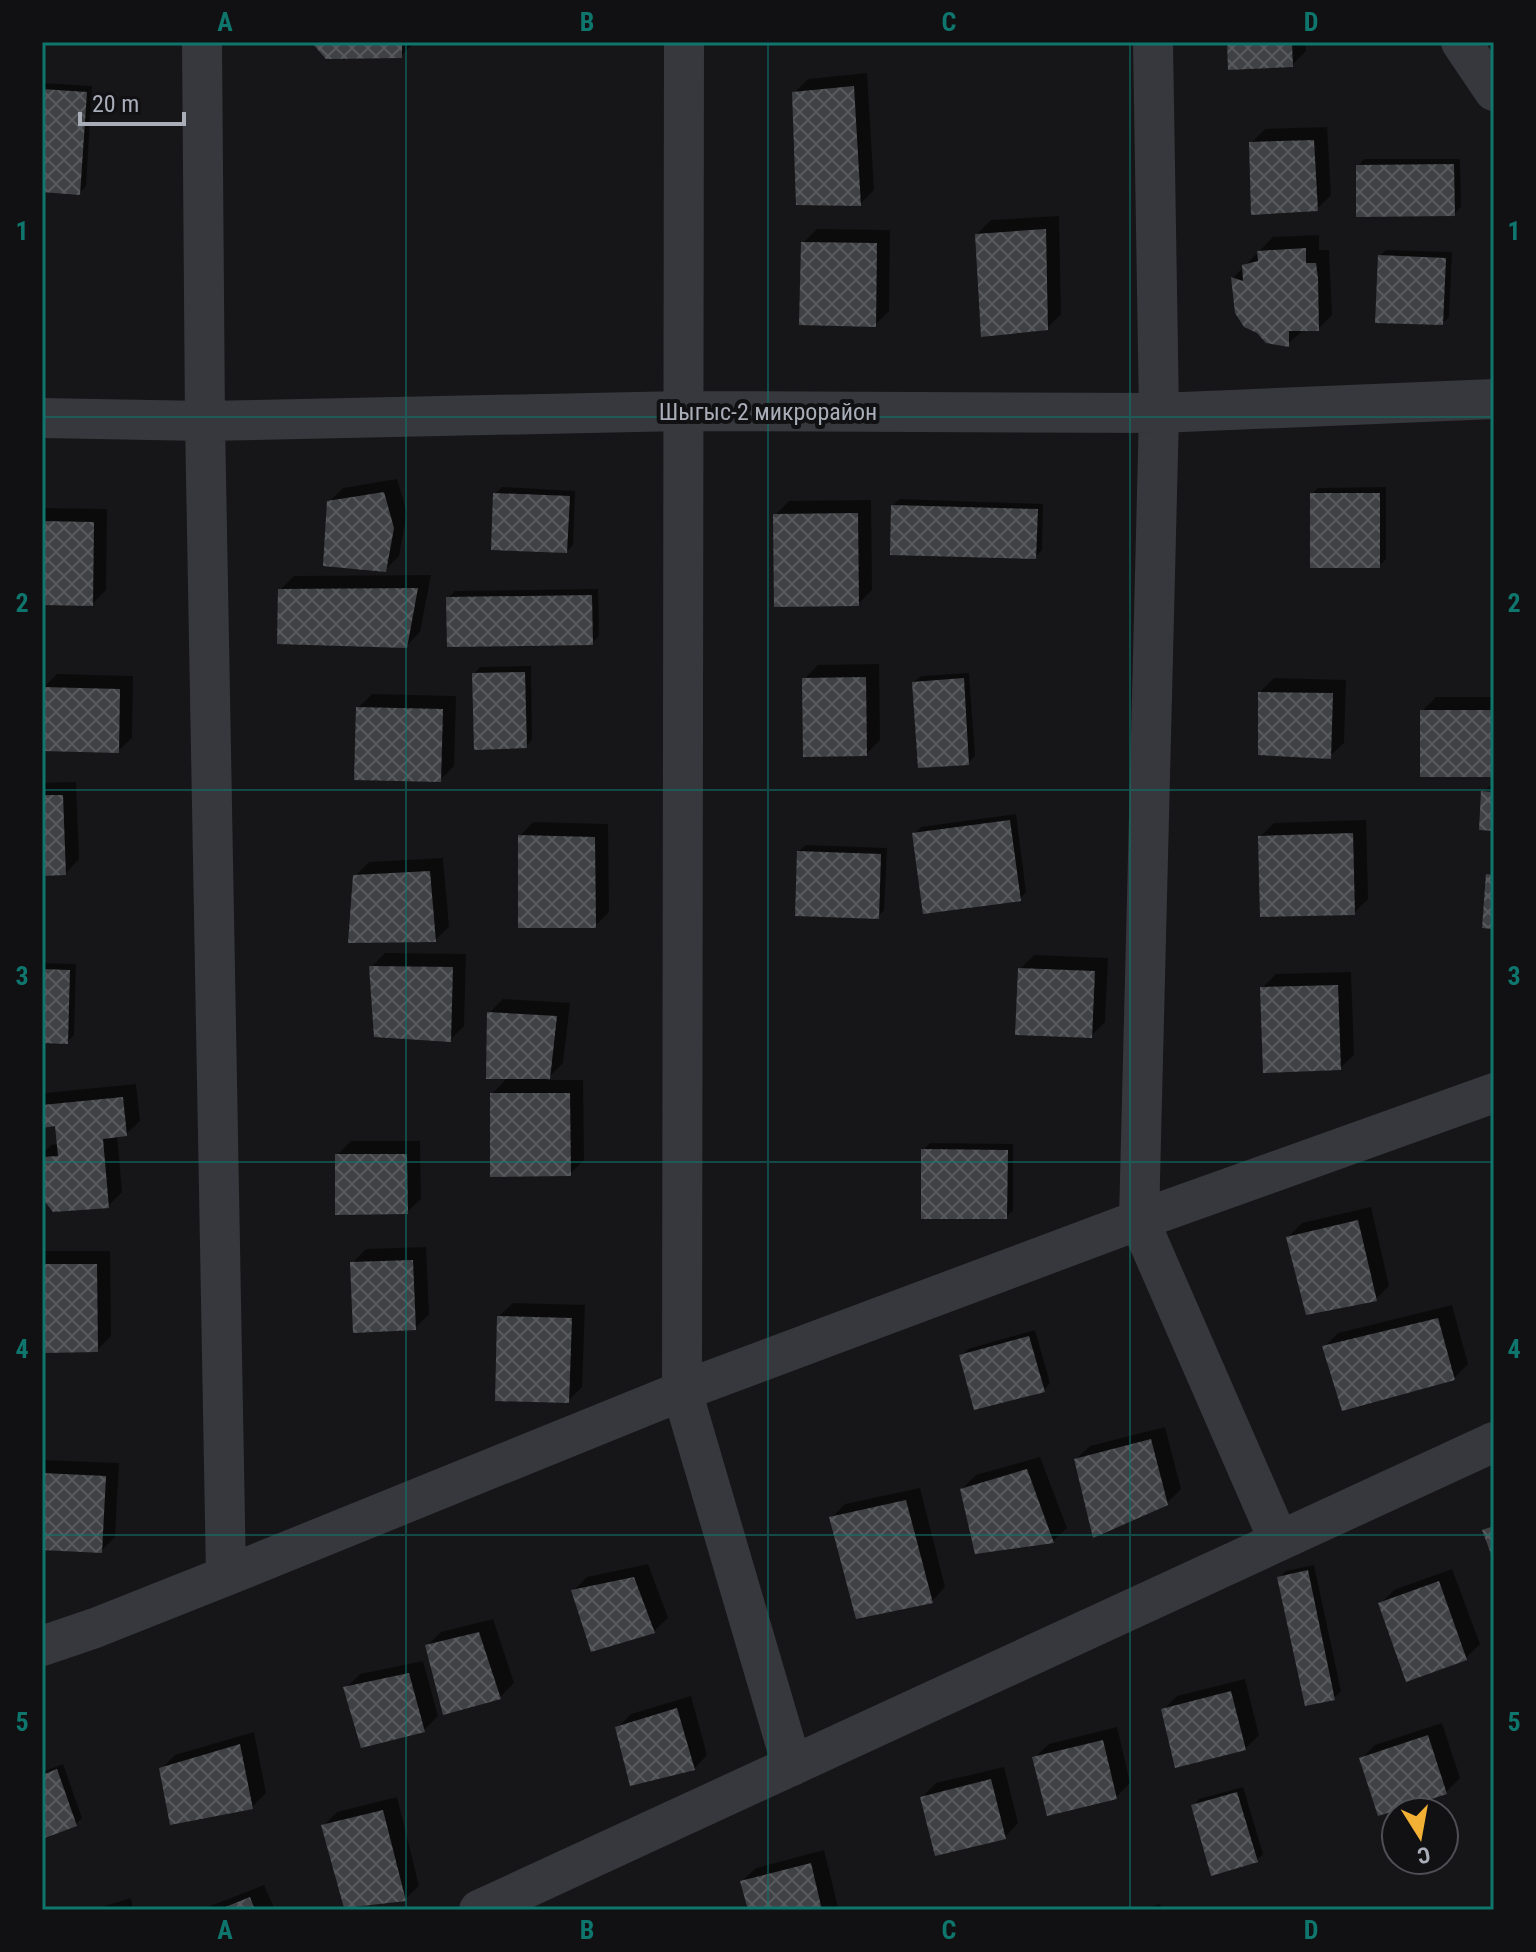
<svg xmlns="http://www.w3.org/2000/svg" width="1536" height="1952" font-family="'Roboto Condensed',sans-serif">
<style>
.shadow{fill:#0007}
.building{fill:url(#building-cross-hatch)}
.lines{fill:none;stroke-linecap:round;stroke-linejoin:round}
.street{stroke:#37383d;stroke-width:40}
.grid{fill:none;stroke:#0f766e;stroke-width:2;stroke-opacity:0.55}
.labels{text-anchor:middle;stroke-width:8;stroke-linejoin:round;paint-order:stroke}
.street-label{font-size:24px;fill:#a8adb8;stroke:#111113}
.neatline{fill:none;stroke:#0f766e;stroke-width:3}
.grid-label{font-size:26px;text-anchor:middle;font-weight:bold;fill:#0f766e}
</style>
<defs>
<pattern id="building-cross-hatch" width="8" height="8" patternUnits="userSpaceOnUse" patternTransform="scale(2)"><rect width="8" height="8" fill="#404145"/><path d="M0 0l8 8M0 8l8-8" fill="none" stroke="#595a5e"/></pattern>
</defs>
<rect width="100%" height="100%" fill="#161618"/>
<path class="shadow" d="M314,42h101l-14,14z
M1229,42h76l1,9 -14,14z
M867,73l7,117 -14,14 -66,-111 14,-14z
M42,83l50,3 -6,100 -6,7 -38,-3z
M1327,127l4,68 -14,14 -66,-66 14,-14z
M1364,159h96l1,48 -7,7 -96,-48z
M1059,216l2,98 -14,14 -70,-94 14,-14z
M817,229l73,1 -1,81 -14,14 -72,-82z
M1319,235v15h10l3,65 -14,14 -16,2 -14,13 -55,-66 40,-41z
M1386,250l66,2 -3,65 -6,6 -63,-67z
M397,479l10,34 -8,43 -14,14 -56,-68 14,-14z
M502,487l73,4 -2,54 -6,6 -72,-57z
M1386,487v72l-7,7 -67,-72 6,-6z
M900,499l143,5 -1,46 -7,7 -142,-52z
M871,500l1,90 -14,14 -83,-89 14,-14z
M42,508l65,1 -1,81 -14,14 -50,-1z
M431,575l-11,57 -14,14 -126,-56 14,-14z
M598,589l1,47 -7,7 -144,-45 7,-7z
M879,664l1,76 -14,14 -62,-75 14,-14z
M531,666l1,74 -6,6 -52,-72 6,-7z
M969,673l6,83 -7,7 -54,-81 7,-6z
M57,674l76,2 -1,62 -14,13 -76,-2 1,-61z
M1274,678l72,2 -2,63 -14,13 -70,-64z
M372,694l84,2 -2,70 -14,14 -82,-72z
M1436,697h58v78l-72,-64z
M76,782l3,77 -13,14 -24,1v-91z
M1490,786h4v43l-11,-37z
M1016,814l10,78 -6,7 -106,-65 7,-7z
M1366,820l2,79 -14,14 -94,-76 14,-14z
M533,822l75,2 1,88 -14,14 -75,-90z
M806,845l81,3 -3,62 -6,7 -79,-66z
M443,858l6,69 -14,13 -80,-64 14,-14z
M385,953l81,1 -2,72 -14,14 -79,-73z
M1034,955l74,3 -3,64 -14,14 -71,-67z
M42,963l34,1 -2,71 -7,7 -25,-1z
M1351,972l3,83 -14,13 -78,-80 14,-14z
M503,999l67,4 -7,60 -17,17h37l1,80 -14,14 -78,-80 16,-17 -19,-64z
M136,1084l4,37 -14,13 -9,1 5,57 -14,14 -66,-11v-41l9,-9 8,-1 -2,-20 -15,2v-31l3,-2z
M351,1141h69l1,58 -14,13 -70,-57z
M930,1143l83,1v67l-7,6 -83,-67z
M1371,1207l18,79 -13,13 -88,-62 14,-14z
M426,1247l3,67 -14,14 -63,-65 14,-14z
M42,1251h68l1,85 -14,14 -55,1z
M513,1303l72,2 -3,82 -14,14 -69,-85z
M1452,1305l16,59 -14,14 -130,-31 14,-14z
M1035,1330l15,53 -6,7 -83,-34 7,-7z
M1165,1427l16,62 -14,14 -91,-44 14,-13z
M1040,1457l27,71 -14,13 -91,-52 14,-14z
M42,1460l77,3 -4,74 -14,14 -59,-3z
M920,1488l25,99 -13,14 -101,-83 14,-14z
M648,1564l20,54 -14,13 -81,-40 14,-14z
M1314,1565l27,126 -7,7 -54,-121 6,-6z
M1452,1569l28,75 -14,14 -86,-54 14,-14z
M493,1619l21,64 -14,14 -73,-51 14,-14z
M423,1661l15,55 -14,14 -61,16 -17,-58 14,-14z
M1245,1679l14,56 -14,14 -82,-39 14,-14z
M691,1696l16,59 -13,14 -77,-41 14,-14z
M1442,1723l18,55 -14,14 -85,-33 14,-14z
M1117,1727l13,56 -14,14 -81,-40 14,-13z
M254,1732l12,61 -14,14 -91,-38 14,-14z
M63,1764l19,54 -6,6 -34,13v-65z
M1004,1767l14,56 -13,14 -83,-40 14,-14z
M1243,1787l20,67 -6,6 -64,-55 6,-6z
M397,1797l22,89 -14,13 -82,-73 14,-14z
M824,1850l14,57 -3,3h-85l-8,-29 14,-13z
M264,1885l11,25h-75z
M131,1898l2,12h-41z
M1160,1904l2,6h-19z"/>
<path class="building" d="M311,42h91v16l-76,1z
M1227,42h65l1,25 -65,3z
M854,86l7,120 -65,-1 -4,-113z
M42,89l45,3 -7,103 -38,-3z
M1314,140l4,71 -67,4 -2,-73z
M1454,164l1,52 -99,1v-52z
M1046,229l2,101 -67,7 -6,-103z
M801,242l76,1 -1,84 -77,-2z
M1306,248v15h10l2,15 1,53h-30v16l-23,-4 -9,-10 -13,-6 -9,-14 -4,-36 12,4 -1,-16 16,-4 -1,-10z
M1378,255l68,3 -3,67 -68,-2z
M384,492l10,36 -8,44 -63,-6 4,-65z
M493,493l77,3 -3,57 -76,-3z
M1310,493h70v75h-70z
M891,505l147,4 -2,50 -146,-4z
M858,513l1,93 -85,1 -1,-93z
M42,521l52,1 -1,84 -51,-1z
M418,588l-11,60 -130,-4 1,-55z
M592,595l1,50 -146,2 -1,-50z
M525,672l2,76 -53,2 -2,-77z
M866,677l1,79 -64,1 -1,-79z
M964,678l5,87 -51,3 -6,-86z
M42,687l78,2 -1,64 -77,-2z
M1258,692l75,1 -2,66 -73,-4z
M356,707l87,2 -2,73 -87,-2z
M1420,710h74v67h-74z
M1481,791l13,1v39l-15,-1z
M42,795h21l3,80 -24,1z
M1010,820l11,81 -98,13 -11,-81z
M1353,833l2,82 -95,2 -2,-81z
M518,835l77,2 1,91h-78z
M797,851l84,3 -2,65 -84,-3z
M430,871l6,71 -88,1 5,-68z
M1486,874l8,1v54l-12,-1z
M369,966l84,1 -2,75 -77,-5z
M1018,968l77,3 -3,67 -77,-3z
M42,969l28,1 -2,74 -26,-1z
M1338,985l3,85 -78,3 -3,-86z
M487,1012l70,4 -7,63h-64z
M490,1093h80l1,83 -81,1z
M123,1097l4,39 -24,3 6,69 -56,4 -11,-14v-41l16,-1 -3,-30 -13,2v-23z
M921,1149l87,1 -1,69h-86z
M335,1154h72l1,60 -73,1z
M1358,1220l19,81 -71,14 -20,-78z
M413,1260l3,70 -63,3 -3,-71z
M42,1264h55l1,88 -56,1z
M497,1316l75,2 -3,85 -74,-2z
M1438,1318l17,62 -113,31 -20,-65z
M1029,1336l16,56 -71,18 -15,-55z
M1151,1439l17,66 -75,33 -19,-79z
M1027,1469l27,74 -79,11 -15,-65z
M42,1473l64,3 -4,77 -60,-3z
M906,1500l27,103 -77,16 -27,-102z
M1494,1526v36l-12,-32z
M1308,1570l27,130 -30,6 -28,-129z
M634,1577l21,56 -64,19 -20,-62z
M1439,1581l28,79 -61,22 -28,-79z
M479,1632l22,67 -58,16 -18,-70z
M409,1673l16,59 -64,16 -18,-61z
M1231,1691l15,59 -71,18 -14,-59z
M677,1708l18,62 -65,16 -15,-59z
M1428,1735l19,59 -69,22 -19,-58z
M1103,1740l14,59 -70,17 -15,-59z
M240,1744l13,65 -83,16 -11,-57z
M57,1769l20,57 -35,13v-64z
M991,1779l15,60 -71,17 -15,-59z
M1237,1792l21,70 -47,14 -20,-71z
M383,1810l23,91 -62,7 -23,-83z
M811,1863l11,47h-74l-8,-29z
M250,1897l5,13h-37z"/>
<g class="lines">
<path class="street" d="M202,42l3,379 21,1155
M684,42l-2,1349 110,375
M1153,42l6,371 -20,807 140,321
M1461,42l33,49
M42,418l163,3 478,-10 476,2 335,-14
M42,1646l53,-18 131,-52 456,-185 457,-171 355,-127
M479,1910l1015,-468"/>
</g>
<path class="grid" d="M406,42v1868M768,42v1868M1130,42v1868M42,417h1452M42,790h1452M42,1162h1452M42,1535h1452"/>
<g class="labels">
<g class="street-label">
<text x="768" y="420">Шыгыс-2 микрорайон</text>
</g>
</g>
<rect width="1536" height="1952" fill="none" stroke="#111113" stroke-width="88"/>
<g transform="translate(1420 1836) rotate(169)"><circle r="38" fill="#111113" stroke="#4d4f55" stroke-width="2"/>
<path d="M0-6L14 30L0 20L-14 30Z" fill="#f2b134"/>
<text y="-12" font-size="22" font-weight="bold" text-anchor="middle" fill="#a8adb8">С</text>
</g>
<path d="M80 112v12h104v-12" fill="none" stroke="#a8adb8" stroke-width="4"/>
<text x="92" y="112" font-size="24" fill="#a8adb8" stroke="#111113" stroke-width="6" paint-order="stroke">20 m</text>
<rect x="44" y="44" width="1448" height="1864" class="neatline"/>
<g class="grid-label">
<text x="225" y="31">A</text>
<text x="587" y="31">B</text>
<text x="949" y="31">C</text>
<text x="1311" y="31">D</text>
<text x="22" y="240">1</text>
<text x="1514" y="240">1</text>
<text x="22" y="612">2</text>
<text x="1514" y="612">2</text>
<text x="22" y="985">3</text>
<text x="1514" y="985">3</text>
<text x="22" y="1358">4</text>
<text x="1514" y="1358">4</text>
<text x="22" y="1731">5</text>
<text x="1514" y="1731">5</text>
<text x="225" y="1939">A</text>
<text x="587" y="1939">B</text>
<text x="949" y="1939">C</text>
<text x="1311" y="1939">D</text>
</g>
</svg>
